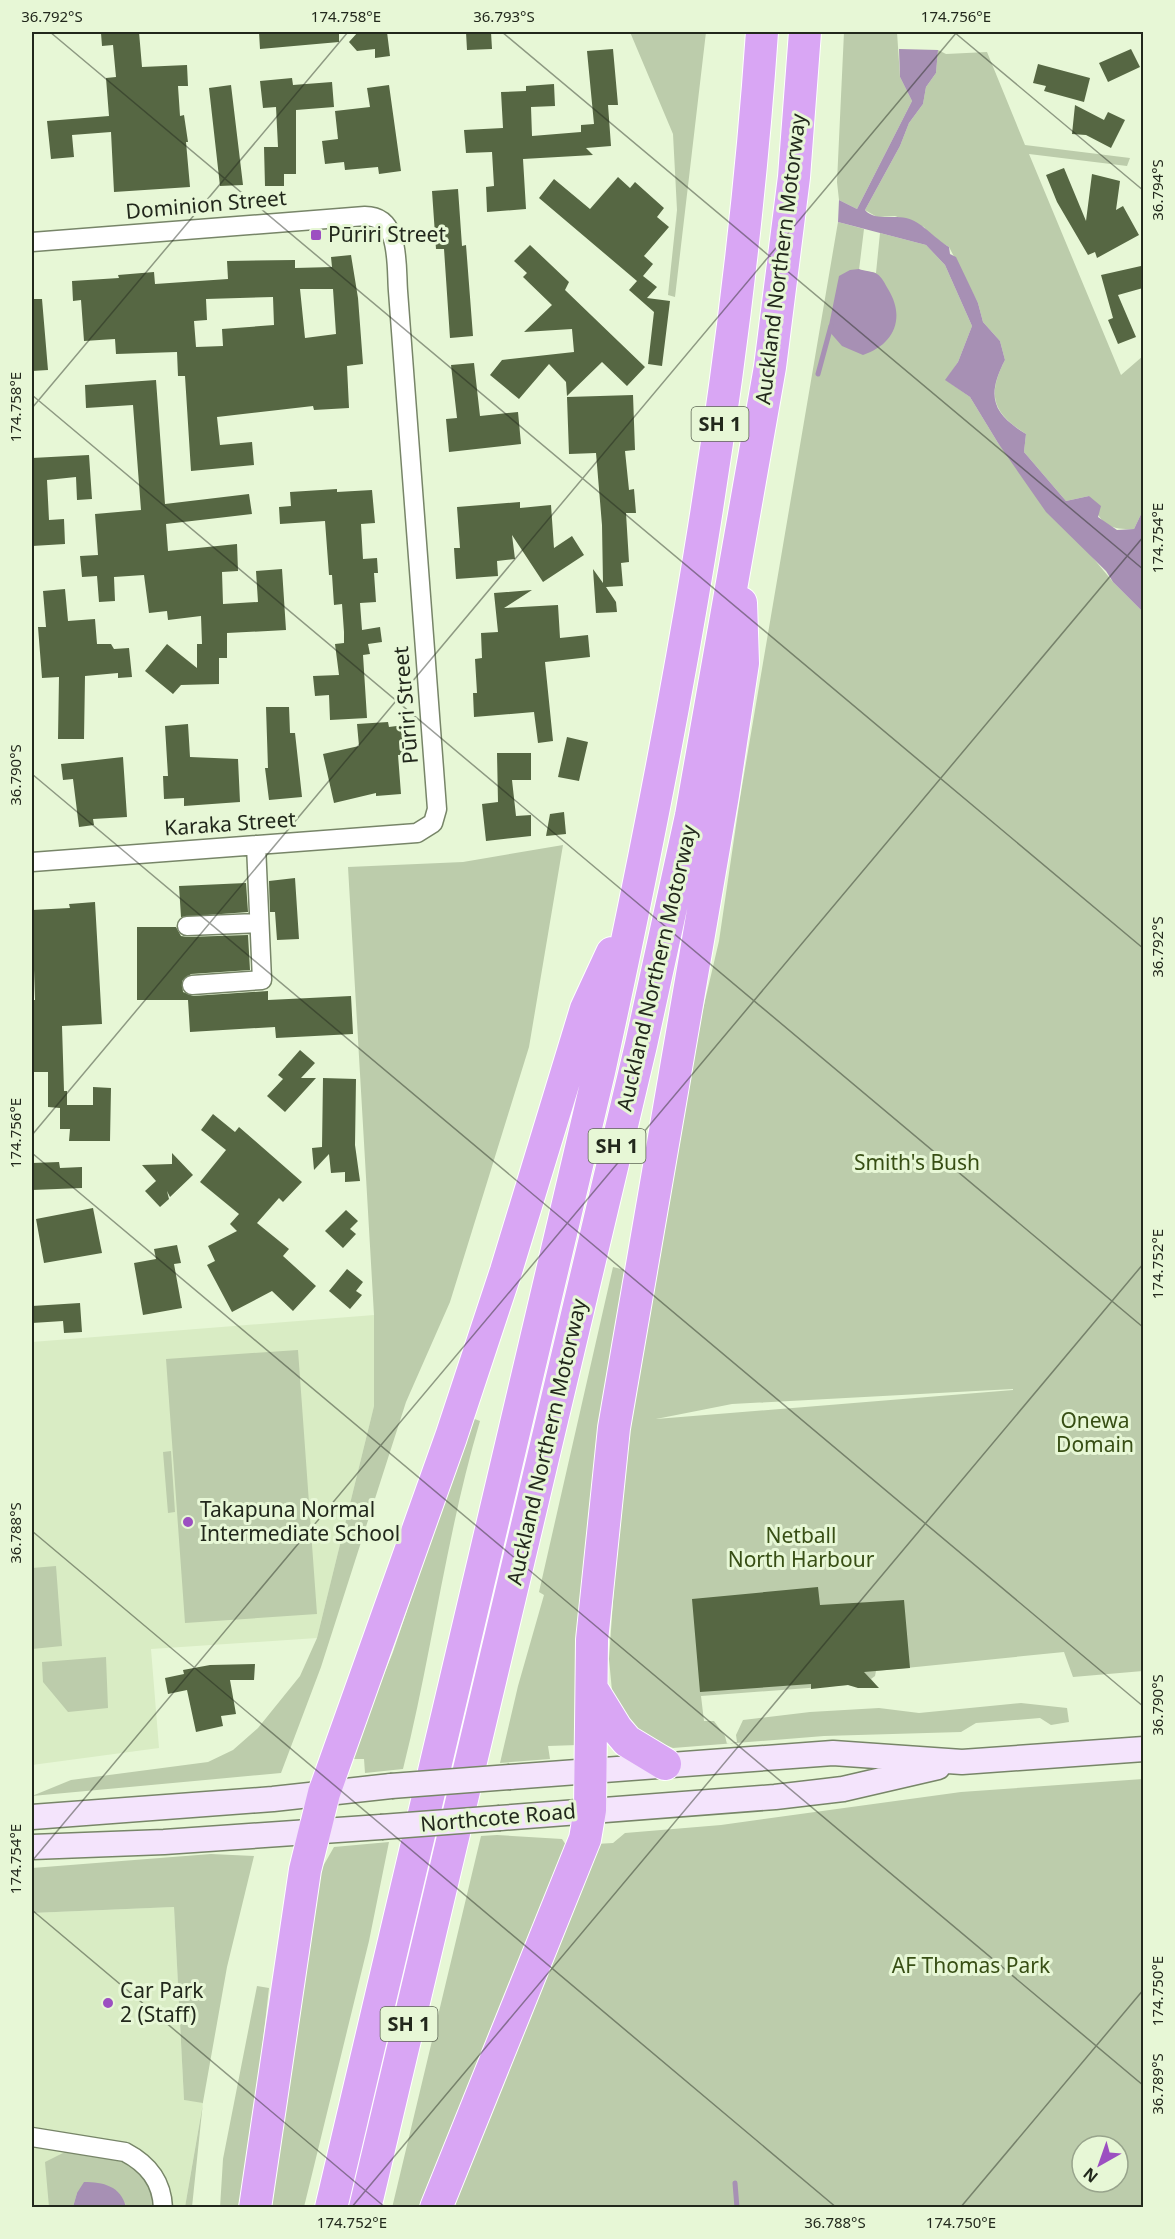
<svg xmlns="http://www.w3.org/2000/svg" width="1175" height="2239" font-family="'Noto Sans',sans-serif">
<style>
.built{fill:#d9ecc4}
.green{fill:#bcccab;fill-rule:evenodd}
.water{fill:#a790b4}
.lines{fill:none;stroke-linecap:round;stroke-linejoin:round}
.stream{stroke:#a790b4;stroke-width:5}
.building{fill:#566743;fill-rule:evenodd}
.minor-casing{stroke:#778568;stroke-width:21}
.secondary-casing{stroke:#778568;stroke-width:27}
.motorway-casing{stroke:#fff;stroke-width:34}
.minor{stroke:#fff;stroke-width:18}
.secondary{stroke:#f4e4fc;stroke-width:24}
.motorway{stroke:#d9a6f4;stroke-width:32}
.secondary-bridge-casing{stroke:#778568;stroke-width:27;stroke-linecap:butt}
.secondary-bridge{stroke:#f4e4fc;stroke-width:24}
.ticks{fill:none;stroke:#22281c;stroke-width:1.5;stroke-opacity:0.45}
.poi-dot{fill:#9c4fc1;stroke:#e7f7d6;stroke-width:2}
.labels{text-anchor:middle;stroke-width:6;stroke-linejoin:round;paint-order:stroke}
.shield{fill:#e7f7d6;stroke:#5d6654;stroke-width:1.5}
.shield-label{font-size:20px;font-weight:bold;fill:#22281c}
.street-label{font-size:21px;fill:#22281c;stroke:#e7f7d6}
.poi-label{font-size:21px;fill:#22281c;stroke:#e7f7d6;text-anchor:start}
.park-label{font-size:21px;fill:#374e14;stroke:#e7f7d6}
.neatline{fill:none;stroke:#22281c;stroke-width:2}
.ticks-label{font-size:15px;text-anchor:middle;fill:#22281c}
</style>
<rect width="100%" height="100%" fill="#e7f7d6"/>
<path class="built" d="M374,1315v91l-57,232 -166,11 8,99 -127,17v-423z
M174,1907l10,193 19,2 -18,105h-153v-294z"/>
<path class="green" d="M630,32h76l-31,265 -7,-2 9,-85 -4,-76z
M844,32h53l3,45 12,24 -55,108 -18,-9 -2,-18z
M938,50l8,4 41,-2 38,93 105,13 -3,8 -98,-12 92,221 22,-19v154l-9,19c-29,1 -34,-7 -45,-33l-23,5 -42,-49 2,-18c-34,-21 -39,-39 -21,-74l-5,-19 -17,-19 -5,-19 -29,-56 -19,-11 -6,-9 -29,-11 -18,1 -12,-7 35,-64 9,-23 14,-19 3,-17 10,-14z
M838,222l26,7 -5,41 17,3 4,-40 46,12 19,20 27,61 -14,36 -12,18 24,17 28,46 115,139 30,30v1059l-70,6 -9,-25 -188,19 -1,5 -4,3 4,5 -6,4 -21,-3 -147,11 3,25h10l11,15 2,8 10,-2 -1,-7 7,-15 67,-8 69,-4 40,5 102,-10 46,5 2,14 -18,3 -11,-7 -64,5 -15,9 -137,4 -151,12 -25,-10 -25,-20 -11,-27 -3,-32 17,-245 29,-200 64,-273 21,-143zM1013,1389v1l-357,29 76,-15z
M563,845l-34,202 -79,255 -44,100 -85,265 -40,106 -249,23 39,-16 137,-18 25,-12 25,-22 42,-52 17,-38 57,-232v-91l-26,-448 115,-5z
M613,1267l16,4 -39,233 -9,86 -3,155 -30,1 2,13 -50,4 18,-77 26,-91 -5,-3z
M298,1350l19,264 -132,9 -19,-264z
M472,1418l8,3c-34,114 -48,233 -77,348l-38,4 -1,-14h-14l43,-107z
M171,1451l4,61 -7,1 -5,-61z
M56,1566l6,80 -30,3v-81z
M106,1657l2,51 -40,4 -25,-30 -1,-20z
M1143,1779v428l-696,1 149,-364 17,-1 12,-10 96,-8 240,-33zM1082,2146h36v36h-36z
M497,1835l65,4 6,9 -145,359 -31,1 89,-372z
M389,1842l-20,99 -65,266 -36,1 50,-315v-18l16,-28z
M211,1854l43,2 -27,111 -24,135 -11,105h-7l18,-104 -19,-3 -10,-193 -142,6v-45z
M257,1986l12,2 -25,219 -24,1 3,-49z
M67,2151c41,6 82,5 87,56h-28l-1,-4 -48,-10 -4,14h-24l-4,-45z"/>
<path class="water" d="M899,49l39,1 -2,23 -10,14 -3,17 -14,19 -9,23 -35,64c9,11 28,5 41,8 15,3 28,20 43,29l1,7 6,3 22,46 5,19 17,19 5,19c-18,35 -14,53 21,74l-2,18 42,49 23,-5 12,10 -3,11 19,13 17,-1 9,-19v102l-30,-30 -7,-11 -60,-59 -48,-69 -28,-46 -25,-17 13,-18 14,-36 -27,-61 -19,-20 -88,-23 1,-22 18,9 55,-108 -12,-24z
M859,269c5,2 14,2 18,5 5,3 8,10 11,15 18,29 6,56 -25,66l-21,-9 -14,-16 11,-54 11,-6z
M84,2182c19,0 37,4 42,25h-53l4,-14z"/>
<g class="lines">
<path class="stream" d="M818,374l13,-48
M735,2183l2,25"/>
</g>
<path class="building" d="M139,32l3,35 45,-2 1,21h-10l2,30 4,-1 4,27h-2l4,45 -76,5 -3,-60 -39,3 2,22 -23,2 -4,-38 62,-5 -3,-38 10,-1 -3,-32 -11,1 -1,-13z
M259,32h80v10l-79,7z
M358,32h29l3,24 -15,2v-9l-18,2 -8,-9z
M466,32h25l1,17 -25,1z
M613,49l5,56h-10l3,41 -25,2 7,7 -70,4 3,50 -39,3 -1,-25 8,-1 -2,-34 -26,1 -2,-23 39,-2 -2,-36 25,-1v-5l28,-2 1,22 -24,1 1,29 49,-4v-7l13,-1 -7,-73z
M1131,49l9,18 -32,15 -9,-19z
M1038,64l52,14 -6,24 -40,-11 2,-5 -13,-3z
M292,78l1,7 39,-3 2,25 -38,3v64h-12v12h-19l-1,-39h14l-2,-40 -13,1 -3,-27z
M231,85l12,100 -23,1 -11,-98z
M389,85l12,86 -22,3 -1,-7 -33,3 -1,-8 -19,2 -3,-23 16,-2 -3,-28 35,-4 -3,-19z
M1075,105l29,15 4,-8 17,8 -14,28 -25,-13 -14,-1z
M1064,168l22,53 6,-47 28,7 -4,29 7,-4 16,29 -42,23 -2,-6 -7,3 -31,-53 -11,-27z
M618,177l12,11 5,-6 29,26 -7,9 12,10 -25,29 9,8 -10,12 14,11 -10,11 23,3 -8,65 -14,-2 6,-52 -25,-22 8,-9 -98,-83 15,-19 36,30z
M458,189l4,57 4,-1 7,91 -23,2 -6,-89h-8l-4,-58z
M530,245l39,37 -4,8 80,77 -18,19 -25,-24 -35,34 -1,-14 -17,-18 -30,35 -29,-24 12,-15 72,-8 -2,-23 -48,3 28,-27 -29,-28 4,-4 -13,-12z
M351,255l7,43 5,66 -16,2 2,42 -35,2 -1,-4 -96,11 3,28 32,-3 2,23 -63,6 -6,-95h-7l-1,-24 -61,2 -1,-15 -31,2 -3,-41 -8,1 -1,-20 47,-3 -1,-3 36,-3 1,12 73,-5 -1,-18 68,-1v8l37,-1 -1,-10zM300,289h33l3,45 -31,4zM273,297l1,28 -52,4 1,17 -27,1 -2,-26 13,-1 -1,-21z
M1141,266l2,22 -25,7 18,42 -18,7 -10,-24 5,-2 -12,-43z
M32,299h10l6,71 -16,1z
M474,363l6,53 38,-4 3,32 -72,8 -3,-33 11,-1 -6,-53z
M156,380l9,124 84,-10 3,20 -86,10 2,27 69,-7 1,27 -16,1 1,32 35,-2 -2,-31 26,-2 4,61 -59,3v25h-8v26l-38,1 -8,9 -28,-23 22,-27 30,24v-24h5l-1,-28 -33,4 -1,-9 -18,2 -5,-38 -30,2 1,24 -16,1 -2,-26 -15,1 -2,-21 18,-1 -3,-41 46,-4 -8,-105 -47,3 -1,-23z
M633,395l2,55 -10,1 4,39 5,-1 2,24h-10l3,49 -8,1 2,23 -17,1 10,15 1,10 -21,1 -3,-44 10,14 -1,-58 -6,-72 -27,1 -2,-57z
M89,455l3,44 -15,1 -1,-23 -29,3 2,40 15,-1 1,25 -33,2v-88z
M337,489v3l35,-2 3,33 -14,1 2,35 14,-1 1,15h-4l2,29 -16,1 2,27 18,-3 2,15 -14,2 2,10 -7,1 4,63 -37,2 -1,-25 -14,1 -2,-20 26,-1 -4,-31 9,-1v-11l-2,-28 -8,1 -2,-30h-3l-4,-54 -45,3 -1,-17 12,-1 -1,-14z
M520,502v6l31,-3 3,43 18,-12 12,19 -41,27 -31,-47 3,24 -18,2 1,15 -42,3 -2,-31h6l-3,-41z
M65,589l3,32 27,-2 2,25h14l3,5 15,-1 3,29 -14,1v-5l-33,3 -1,63h-26l1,-62 -17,1 -4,-51h8l-3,-36z
M532,590l-28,18 54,-3 2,33 28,-3 2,22 -45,5 8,79 -15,2 -4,-31 -60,5 -1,-24h4l-2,-34 7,-1 -1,-25 17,-1 -4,-39z
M266,707h23l1,26h5l7,64 -33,3 -4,-32h3z
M388,722l1,5 15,-2 2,30h-8l3,39 -25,2v-3l-42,10 -11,-49 36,-8 -2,-22z
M188,724l2,33 48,2 2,43 -56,4v-8l-20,1 -1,-23h5l-3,-50z
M567,737l21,5 -9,39 -21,-4z
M497,753h34v27h-19l4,36 15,-1v21l-45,5 -4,-37 16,-2z
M123,757l4,60 -34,2 1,6 -15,2 -6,-48 -10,1 -2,-16z
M564,812l2,22 -20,2 4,-22z
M295,878l4,61 -22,1 -2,-28h-5l-1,-31z
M246,883l2,29 -67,5 -2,-31z
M95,902l7,122 -40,2 2,65h3v14h26v-18l18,1 -1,53h-41l1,-12h-10v-21l-12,-1v-35h-16v-72h3l-3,-90 38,-2 -1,-4z
M137,927h39l5,9 6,1 61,-2 2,35 -59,4 -9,7 1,11 10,4 75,-5v9l83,-4 2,38 -77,4 -1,-11 -85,5 -2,-32h-51z
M300,1050l15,13 -14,15h15l-31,34 -18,-16 16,-17 -5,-4z
M323,1078l33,1 -1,66 5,36 -15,1v-10l-14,1 -2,-19 -15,16 -2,-22 10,-1z
M213,1114l22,18 4,-5 63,55 -19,20 -4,-4 -22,25 32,26 -6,7 33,30 -23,25 -21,-20 -40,21 -25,-47 8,-4 -7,-15 29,-15 -7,-7 9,-10 -39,-32 26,-32 -25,-20z
M172,1153l21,22 -23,22 -3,-6 2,8 -9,8 -15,-16 11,-10 -14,-16 30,-1z
M59,1162l1,6 22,-1v21l-50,2v-27z
M93,1208l9,45 -58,10 -8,-44z
M346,1210l12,11 -8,8 6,5 -13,14 -18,-17z
M177,1245l4,18 -7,1 8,44 -39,7 -9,-52 22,-4 -2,-10z
M347,1269l16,13 -7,9 6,4 -12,14 -21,-18z
M80,1303l2,29 -18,1 -1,-12 -31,2v-17z
M818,1587l2,18 84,-5 6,68 -46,4 15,16h-21l-10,-3 -37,4v-5l-111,8 -8,-93z
M255,1664l-1,16h-24l6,34 -15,2 2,10 -27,6 -9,-42 -19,4 -3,-16 19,-4 -1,-4 27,-5z"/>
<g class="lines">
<defs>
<path id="minor" d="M32,242l333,-26c36,0 31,50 33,75l39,518 -4,14 -16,10 -385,29
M187,926l72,-3
M192,985l70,-5 -6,-135
M32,2137l93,15c23,12 37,29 38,56"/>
<path id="secondary" d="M510,1777l323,-24 129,9 182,-13
M32,1817l241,-18 118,-13
M500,1818l275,-21 68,-8 95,-22
M32,1847l132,-5 217,-15"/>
<path id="motorway" d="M592,1689l24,39 11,13 38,23
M255,2208l50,-338 19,-77 127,-356 55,-166 80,-262 26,-56
M331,2208l268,-1136c75,-343 139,-690 163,-1040
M365,2208l276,-1163 50,-229 79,-449 24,-190 11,-145
M436,2208l149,-369 5,-29 2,-170 22,-212 109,-633 20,-132 -2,-60"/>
</defs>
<use href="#minor" class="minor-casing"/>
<use href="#secondary" class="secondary-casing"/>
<use href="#motorway" class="motorway-casing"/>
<use href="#minor" class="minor"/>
<use href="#secondary" class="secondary"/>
<use href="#motorway" class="motorway"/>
<defs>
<path id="secondary-bridge" d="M391,1786l119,-9
M381,1827l119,-9"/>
</defs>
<use href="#secondary-bridge" class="secondary-bridge-casing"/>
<use href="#secondary-bridge" class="secondary-bridge"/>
</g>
<path class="ticks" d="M50,32l1094,917M502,32l642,538M954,32l190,159M32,395l1112,933M32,408l316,-376M32,774l1112,933M32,1135l925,-1103M32,1153l1112,933M32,1531l805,677M32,1861l1112,-1325M32,1910l354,298M351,2208l793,-945M960,2208l184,-219"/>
<g class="poi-dot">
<rect x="310" y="229" width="12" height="12" rx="3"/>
<circle cx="188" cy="1522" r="6"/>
<circle cx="108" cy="2003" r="6"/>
</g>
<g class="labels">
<g class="shield">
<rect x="691.5" y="407" width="57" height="34" rx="4.5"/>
<rect x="588.5" y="1129" width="57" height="34" rx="4.5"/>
<rect x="380.5" y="2007" width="57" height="34" rx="4.5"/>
</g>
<g class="shield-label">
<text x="720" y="431">SH 1</text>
<text x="617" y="1153">SH 1</text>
<text x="409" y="2031">SH 1</text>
</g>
<g class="street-label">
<text transform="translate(206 205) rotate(-5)" y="7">Dominion Street</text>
<text transform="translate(781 259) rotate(-83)" y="7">Auckland Northern Motorway</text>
<text transform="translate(406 705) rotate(-95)" y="7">Pūriri Street</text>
<text transform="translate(230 824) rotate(-4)" y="7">Karaka Street</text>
<text transform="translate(657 968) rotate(-77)" y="7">Auckland Northern Motorway</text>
<text transform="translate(547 1442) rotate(-77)" y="7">Auckland Northern Motorway</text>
<text transform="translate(498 1818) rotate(-5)" y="7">Northcote Road</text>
</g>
<g class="poi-label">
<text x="328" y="242">Pūriri Street</text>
<text x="200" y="1517">Takapuna Normal<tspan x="200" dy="24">Intermediate School</tspan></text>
<text x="120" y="1998">Car Park<tspan x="120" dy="24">2 (Staff)</tspan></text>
</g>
<g class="park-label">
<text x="917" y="1170">Smith's Bush</text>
<text x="1095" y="1428">Onewa<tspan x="1095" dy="24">Domain</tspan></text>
<text x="801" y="1543">Netball<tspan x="801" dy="24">North Harbour</tspan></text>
<text x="971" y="1973">AF Thomas Park</text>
</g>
</g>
<rect width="1175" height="2239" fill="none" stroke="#e7f7d6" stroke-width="66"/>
<g transform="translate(1100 2164) rotate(220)"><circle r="28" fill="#e7f7d6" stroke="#98a48c" stroke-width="1.5"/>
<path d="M0-4.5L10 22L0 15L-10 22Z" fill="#9c4fc1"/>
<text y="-9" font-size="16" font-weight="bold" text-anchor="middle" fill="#22281c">N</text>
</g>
<rect x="33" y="33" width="1109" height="2173" class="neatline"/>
<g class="ticks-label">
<text x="52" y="22">36.792°S</text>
<text x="346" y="22">174.758°E</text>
<text x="504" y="22">36.793°S</text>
<text x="956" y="22">174.756°E</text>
<text transform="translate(1158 190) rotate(-90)" y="5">36.794°S</text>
<text transform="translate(16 407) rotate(-90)" y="5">174.758°E</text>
<text transform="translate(1158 538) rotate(-90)" y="5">174.754°E</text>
<text transform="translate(16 775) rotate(-90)" y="5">36.790°S</text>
<text transform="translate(1158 947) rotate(-90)" y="5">36.792°S</text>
<text transform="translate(16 1133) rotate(-90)" y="5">174.756°E</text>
<text transform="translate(1158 1264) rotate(-90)" y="5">174.752°E</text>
<text transform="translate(16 1533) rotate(-90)" y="5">36.788°S</text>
<text transform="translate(1158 1705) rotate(-90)" y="5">36.790°S</text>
<text transform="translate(16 1859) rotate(-90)" y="5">174.754°E</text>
<text transform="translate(1158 1991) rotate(-90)" y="5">174.750°E</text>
<text transform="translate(1158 2084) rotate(-90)" y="5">36.789°S</text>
<text x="352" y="2228">174.752°E</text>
<text x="835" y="2228">36.788°S</text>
<text x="961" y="2228">174.750°E</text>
</g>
</svg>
